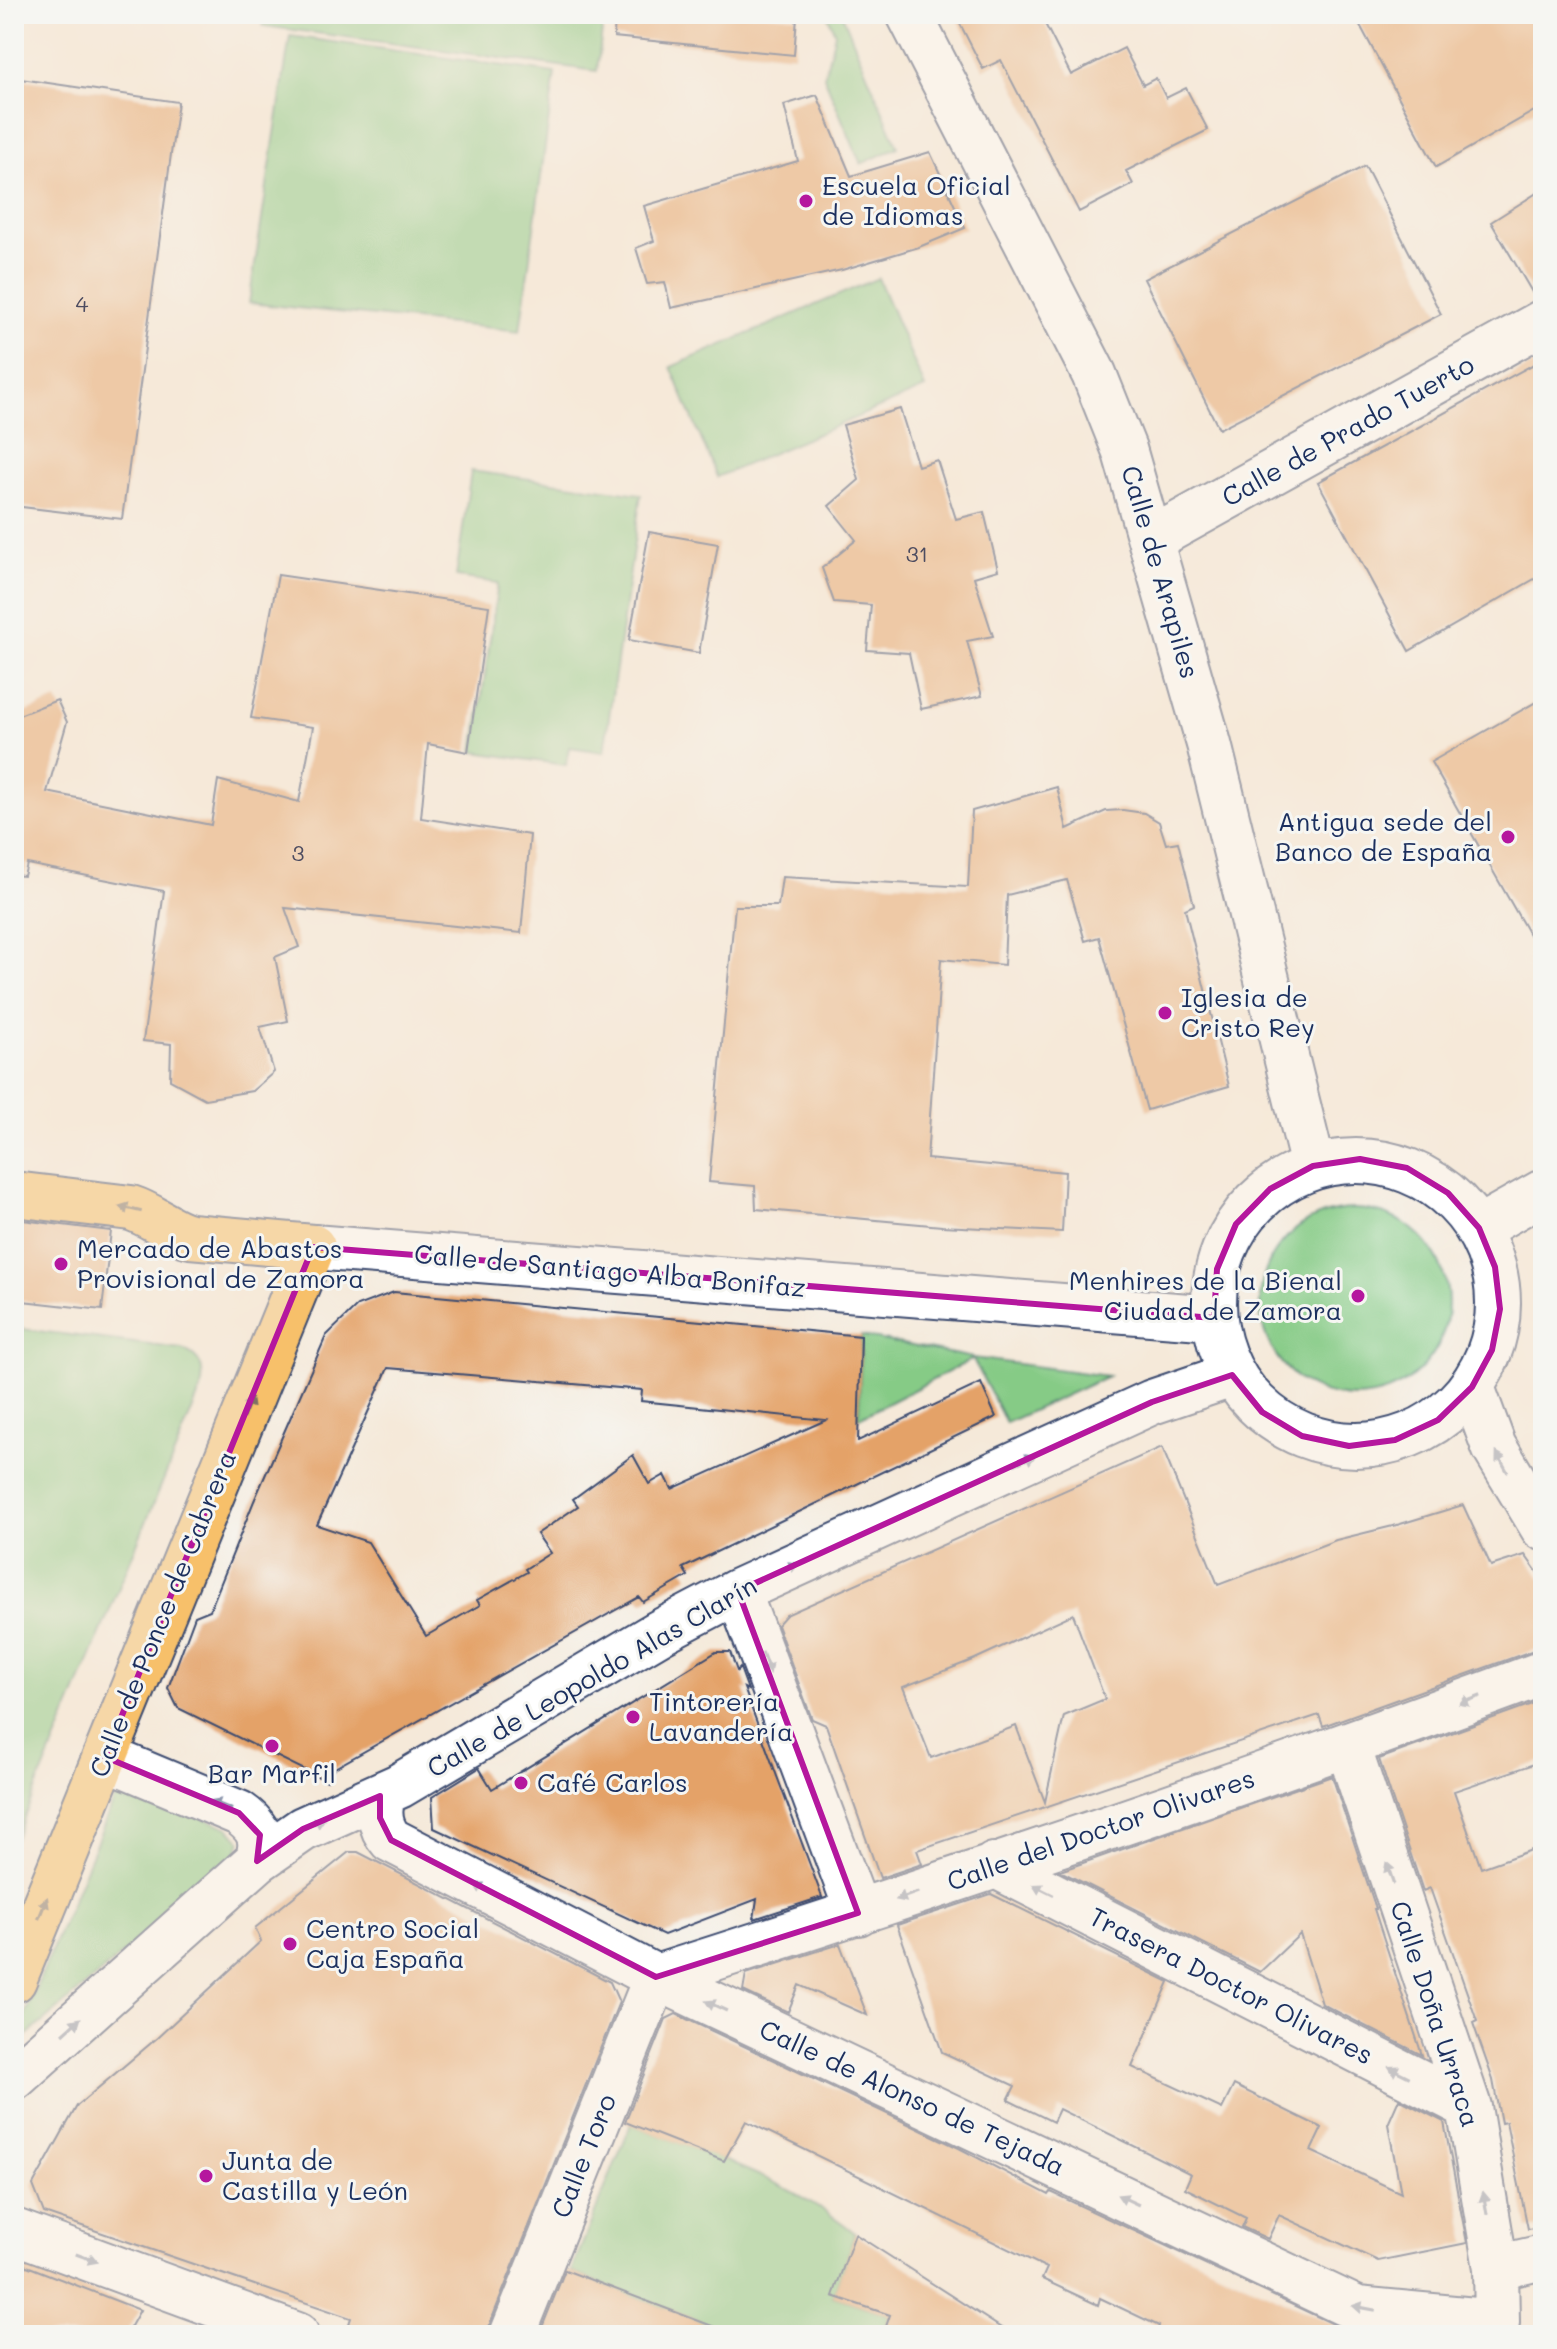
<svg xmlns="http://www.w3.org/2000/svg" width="1557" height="2349" font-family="Mali,sans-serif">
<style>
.green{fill:#86cb86;stroke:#507d72;stroke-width:2}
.building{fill:#e4a267;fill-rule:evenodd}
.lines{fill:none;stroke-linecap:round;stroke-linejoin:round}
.minor-casing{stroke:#3c4b70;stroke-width:48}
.major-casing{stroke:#3c4b70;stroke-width:48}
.minor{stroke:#fff;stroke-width:44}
.major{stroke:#f7c06b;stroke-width:44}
.oneway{fill:#7e7064}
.oneway2{fill:#8d97ae}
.marked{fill:none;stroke:#b5179e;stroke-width:6;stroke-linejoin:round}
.poi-dot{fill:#b5179e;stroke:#f6f6f2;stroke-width:3}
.labels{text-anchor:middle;stroke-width:6;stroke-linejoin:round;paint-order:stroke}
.number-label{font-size:22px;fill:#4d4c60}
.poi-label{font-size:26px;fill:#1b2f5e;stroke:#f6f6f2;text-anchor:start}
.street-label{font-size:26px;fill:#1b2f5e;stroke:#f6f6f2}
</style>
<rect width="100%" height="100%" fill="#f6f6f2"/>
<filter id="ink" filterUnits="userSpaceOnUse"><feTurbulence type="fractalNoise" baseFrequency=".0125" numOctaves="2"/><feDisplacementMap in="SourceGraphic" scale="16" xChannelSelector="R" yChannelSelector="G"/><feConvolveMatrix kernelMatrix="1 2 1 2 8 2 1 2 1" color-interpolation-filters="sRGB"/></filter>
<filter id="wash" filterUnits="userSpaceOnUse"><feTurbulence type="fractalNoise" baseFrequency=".006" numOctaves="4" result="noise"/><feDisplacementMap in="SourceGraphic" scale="32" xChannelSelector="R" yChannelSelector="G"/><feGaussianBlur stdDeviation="1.8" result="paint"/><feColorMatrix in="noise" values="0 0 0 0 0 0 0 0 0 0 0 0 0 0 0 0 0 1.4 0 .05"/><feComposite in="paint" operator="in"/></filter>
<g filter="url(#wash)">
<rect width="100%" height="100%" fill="#f5e9d9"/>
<path class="green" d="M265,14h339l-7,57 -334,-45z
M827,14h15l56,133 -37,17 -37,-87 11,-44z
M290,36l265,37 -35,258 -271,-28z
M878,278l47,110 -208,89 -46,-110z
M471,471l170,23 -37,258 -35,-5 -3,18 -92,-13 24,-169 -42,-6z
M1260 1303a94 94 0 1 1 188 0a94 94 0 1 1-188 0Z
M14,1328l168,21c20,8 23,20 19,40l-187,453z
M861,1336l112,22 135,18 -102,47 -33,-64 -114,59z
M133,1790l96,38 12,13 -8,20 -213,180 -4,-5 98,-236 5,-6z
M631,2124c77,31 159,56 224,109l-22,63 57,19 -7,20h-148l-164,-63z"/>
<g id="blocks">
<path class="building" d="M615,14h147l35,3 -3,38 -180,-18z
M955,14h85l31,61 53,-27 19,37 13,-7 10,20 20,-10 22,42 -82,41 7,13 -54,28 -78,-152 -18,9z
M1354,14h189v92l-107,61z
M14,78l164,24 -56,417 -108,-13z
M817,95l34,81 79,-24 35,76 -46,19 -77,23 -171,38 -6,-26 -18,2 -11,-36 18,-7 -10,-35 154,-45 -14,-56z
M1365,166l76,148 -222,115 -75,-150z
M1543,189v108l-7,2 -45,-77z
M1543,359v215l-134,77 -91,-169z
M900,409l18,57 19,-6 19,59 28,-7 14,58 -24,7 19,59 -26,5 15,55 -61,13 -12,-56 -42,-3 4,-45 -37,-3 -12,-34 34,-28 -27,-34 30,-26 -16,-55z
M649,532l69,12 -19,109 -70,-13z
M278,575l211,31 -21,146 -40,-8 -7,74 109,17 -9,98 -236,-25 14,39 -24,10 13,64 -28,6 14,45 -22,19 -47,8 -35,-19 1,-36 -28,-3 21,-150 -137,-27 -3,12 -10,-1v-158l43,-17 10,22 -20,70 164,33 7,-45 81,22 14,-75 -62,-9z
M1543,698v261l-112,-197z
M1057,787l10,42 39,-18 17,-1 21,3 15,9 7,22 12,-2 16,63 -9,4 44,177 -82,24 -48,-173 -14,4 -18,-61 -60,15 -3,70 -63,-6 -14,200 138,13 -3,60 -120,-6 -186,-17 -1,-23 -46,-4 26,-276h43l4,-29 186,10 4,-76z
M14,1219l97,12 -9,79 -88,-10z
M394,1292l467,44 -3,105 123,-58 15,34 -313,151 5,8 -45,26 -4,-5 -306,172 -6,12 -149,-73 -10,-20 27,-72 15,-6 44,-109 72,-165 31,-30zM388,1368l254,22 -1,11 185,19 -154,69 -7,-14 -16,9 -16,-29 -60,44 5,7 -41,28 13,19 -25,16 2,3 -50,28 3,5 -54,31 -58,-94 -51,-17z
M1162,1447l56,138 118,-45 61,-15 66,-20 28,61 34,-11 18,25v69l-9,1 -211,76 -4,-11 -402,135 5,14 -42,14 -54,-153 -14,-6 -35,-94 9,-10zM1073,1614l32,85 -41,17 -19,86 -29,-76 -85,32 -28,-71 72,-28z
M716,1652h14l7,19 3,-3 8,22 -4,-2 78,209 -68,22 3,-20 -93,36 -230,-107 -2,-31 47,-29 13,21z
M1543,1700v61l-89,30 27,77 62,-22v381l-15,2 -22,-107 -5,1 -8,-43 -20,-57 4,-2 -47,-133 -7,3 -44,-132z
M1332,1776l44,133h-2l48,146 -100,-51 -22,-70 -40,38 -200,-101z
M349,1852h9l252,130 9,20 -130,324 -1,9h-110l-29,-11 2,-6 -307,-105 -11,-28 44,-79 80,-68 104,-97 -6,-13z
M991,1894l178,88 -37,85 90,42 12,-24 88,43 -11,23 90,42 -13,-69 11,-25 45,23 23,121 -89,18 -99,-46 -11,24 -26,-12 4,-9 -61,-30 6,-14 -132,-65 -6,13 -45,-22 7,-14 -73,-34 -45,-127z
M840,1944l27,71 -68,-30 -11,27 -45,-21 3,-17z
M676,2014l283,134 90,47 2,-3 306,143h-202l4,-9 -59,-28 -2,7 -56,-26 5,-11 -301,-147 -22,40 -99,-39 41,-103z
M855,2234l64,41 93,60h-129l7,-20 -57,-19z
M14,2261l126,49 -14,25h-112z
M565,2270l163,62v3h-189z"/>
</g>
</g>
<g filter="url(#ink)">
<use href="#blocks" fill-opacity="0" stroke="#3c4b70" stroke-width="2"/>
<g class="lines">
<defs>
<path id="minor" d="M909,14l185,360 30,75 85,295 104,422
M1152,539l391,-217
M1214 1303a142 142 0 1 1 284 0a142 142 0 1 1-284 0Z
M1479,1228l64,-36
M313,1247l901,71
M1472,1387l22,60 49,81
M738,1591l120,322
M1348,1746l121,361 27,161 1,54 -5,13
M105,1757l134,56c19,13 26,26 18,48
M384,1793c-6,17 -5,34 7,47l265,137 701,332 140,13
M994,1865l475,242
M14,2078l243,-217 46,-32 96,-43 261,-154 78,-41 414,-189 80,-27
M14,2231l283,104
M1496,2268l47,-11
M512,2335l144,-358c298,-95 594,-195 887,-304"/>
<path id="major" d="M14,1194l117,14c22,7 38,23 59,28l123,11 -299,733"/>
</defs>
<use href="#minor" class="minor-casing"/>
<use href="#major" class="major-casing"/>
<use href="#minor" class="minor"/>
<use href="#major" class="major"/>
</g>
<defs><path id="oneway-solid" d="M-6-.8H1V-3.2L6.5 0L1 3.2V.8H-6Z" transform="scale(2)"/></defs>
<g class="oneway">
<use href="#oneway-solid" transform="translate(130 1209) rotate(-167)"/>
<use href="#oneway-solid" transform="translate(247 1408) rotate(-68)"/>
<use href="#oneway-solid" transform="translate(43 1908) rotate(-68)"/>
</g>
<g class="oneway2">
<use href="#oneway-solid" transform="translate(1025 1460) rotate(-24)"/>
<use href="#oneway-solid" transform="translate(1502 1462) rotate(-119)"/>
<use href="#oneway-solid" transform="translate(788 1568) rotate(-24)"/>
<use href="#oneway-solid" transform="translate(766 1663) rotate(70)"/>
<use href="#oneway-solid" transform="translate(1470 1700) rotate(159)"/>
<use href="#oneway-solid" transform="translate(221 1805) rotate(-158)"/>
<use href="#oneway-solid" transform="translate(314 1824) rotate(-25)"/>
<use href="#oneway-solid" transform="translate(1390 1873) rotate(-109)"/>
<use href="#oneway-solid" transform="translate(484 1889) rotate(-153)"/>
<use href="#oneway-solid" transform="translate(1043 1890) rotate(-153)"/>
<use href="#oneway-solid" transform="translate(907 1896) rotate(161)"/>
<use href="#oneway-solid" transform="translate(716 2006) rotate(-155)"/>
<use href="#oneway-solid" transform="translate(72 2026) rotate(-42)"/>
<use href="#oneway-solid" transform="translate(1399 2072) rotate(-153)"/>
<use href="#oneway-solid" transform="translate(1128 2200) rotate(-155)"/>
<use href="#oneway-solid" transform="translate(1485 2203) rotate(-100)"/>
<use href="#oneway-solid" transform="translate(87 2258) rotate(20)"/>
<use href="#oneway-solid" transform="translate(1364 2308) rotate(-169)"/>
</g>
</g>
<path d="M0 0H1557V2349H0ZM1360,1159l47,9 41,25 31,35 16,39 5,42 -8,41 -20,37 -34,33 -43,20 -46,6 -47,-10 -40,-24 -30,-37 -80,27 -414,189 120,322 -202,64 -265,-137 -11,-22v-22l-77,33 -46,32 3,-26 -21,-22 -134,-56 208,-510 901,71 3,-49 19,-45 34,-35 43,-23z" fill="#f5e9d9" fill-opacity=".55" fill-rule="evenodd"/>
<path class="marked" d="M1360,1159l47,9 41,25 31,35 16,39 5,42 -8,41 -20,37 -34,33 -43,20 -46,6 -47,-10 -40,-24 -30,-37 -80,27 -414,189 120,322 -202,64 -265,-137 -11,-22v-22l-77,33 -46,32 3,-26 -21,-22 -134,-56 208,-510 901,71 3,-49 19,-45 34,-35 43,-23z"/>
<g class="poi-dot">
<circle cx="806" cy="201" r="8"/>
<circle cx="1508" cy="837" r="8"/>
<circle cx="1165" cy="1013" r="8"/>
<circle cx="61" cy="1264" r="8"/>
<circle cx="1358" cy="1296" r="8"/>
<circle cx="633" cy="1717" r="8"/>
<circle cx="272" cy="1746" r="8"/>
<circle cx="521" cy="1783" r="8"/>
<circle cx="290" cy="1944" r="8"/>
<circle cx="206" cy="2176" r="8"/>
</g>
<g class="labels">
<g class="number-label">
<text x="82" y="312">4</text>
<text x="917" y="562">31</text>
<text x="298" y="861">3</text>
</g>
<g class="poi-label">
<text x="822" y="195">Escuela Oficial<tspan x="822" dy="30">de Idiomas</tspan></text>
<text x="1492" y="831" text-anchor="end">Antigua sede del<tspan x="1492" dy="30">Banco de España</tspan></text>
<text x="1181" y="1007">Iglesia de<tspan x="1181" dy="30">Cristo Rey</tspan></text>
<text x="77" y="1258">Mercado de Abastos<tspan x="77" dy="30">Provisional de Zamora</tspan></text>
<text x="1342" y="1290" text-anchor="end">Menhires de la Bienal<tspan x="1342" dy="30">Ciudad de Zamora</tspan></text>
<text x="649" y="1711">Tintorería<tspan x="649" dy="30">Lavandería</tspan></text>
<text x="272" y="1783" text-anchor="middle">Bar Marfil</text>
<text x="537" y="1792">Café Carlos</text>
<text x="306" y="1938">Centro Social<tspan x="306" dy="30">Caja España</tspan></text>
<text x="222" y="2170">Junta de<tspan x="222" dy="30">Castilla y León</tspan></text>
</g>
<g class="street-label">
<text transform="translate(1348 431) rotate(-29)" y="9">Calle de Prado Tuerto</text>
<text transform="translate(1160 572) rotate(74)" y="9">Calle de Arapiles</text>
<text transform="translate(610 1271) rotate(5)" y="9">Calle de Santiago Alba Bonifaz</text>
<text transform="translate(163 1614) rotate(-68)" y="9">Calle de Ponce de Cabrera</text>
<text transform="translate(592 1677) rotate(-30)" y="9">Calle de Leopoldo Alas Clarín</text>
<text transform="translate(1101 1830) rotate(-19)" y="9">Calle del Doctor Olivares</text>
<text transform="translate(1231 1986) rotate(27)" y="9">Trasera Doctor Olivares</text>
<text transform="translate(1435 2014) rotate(72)" y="9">Calle Doña Urraca</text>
<text transform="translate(912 2098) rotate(25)" y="9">Calle de Alonso de Tejada</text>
<text transform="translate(584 2156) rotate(-68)" y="9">Calle Toro</text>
</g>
</g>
<rect width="1557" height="2349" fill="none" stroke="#f6f6f2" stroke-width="48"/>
</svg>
